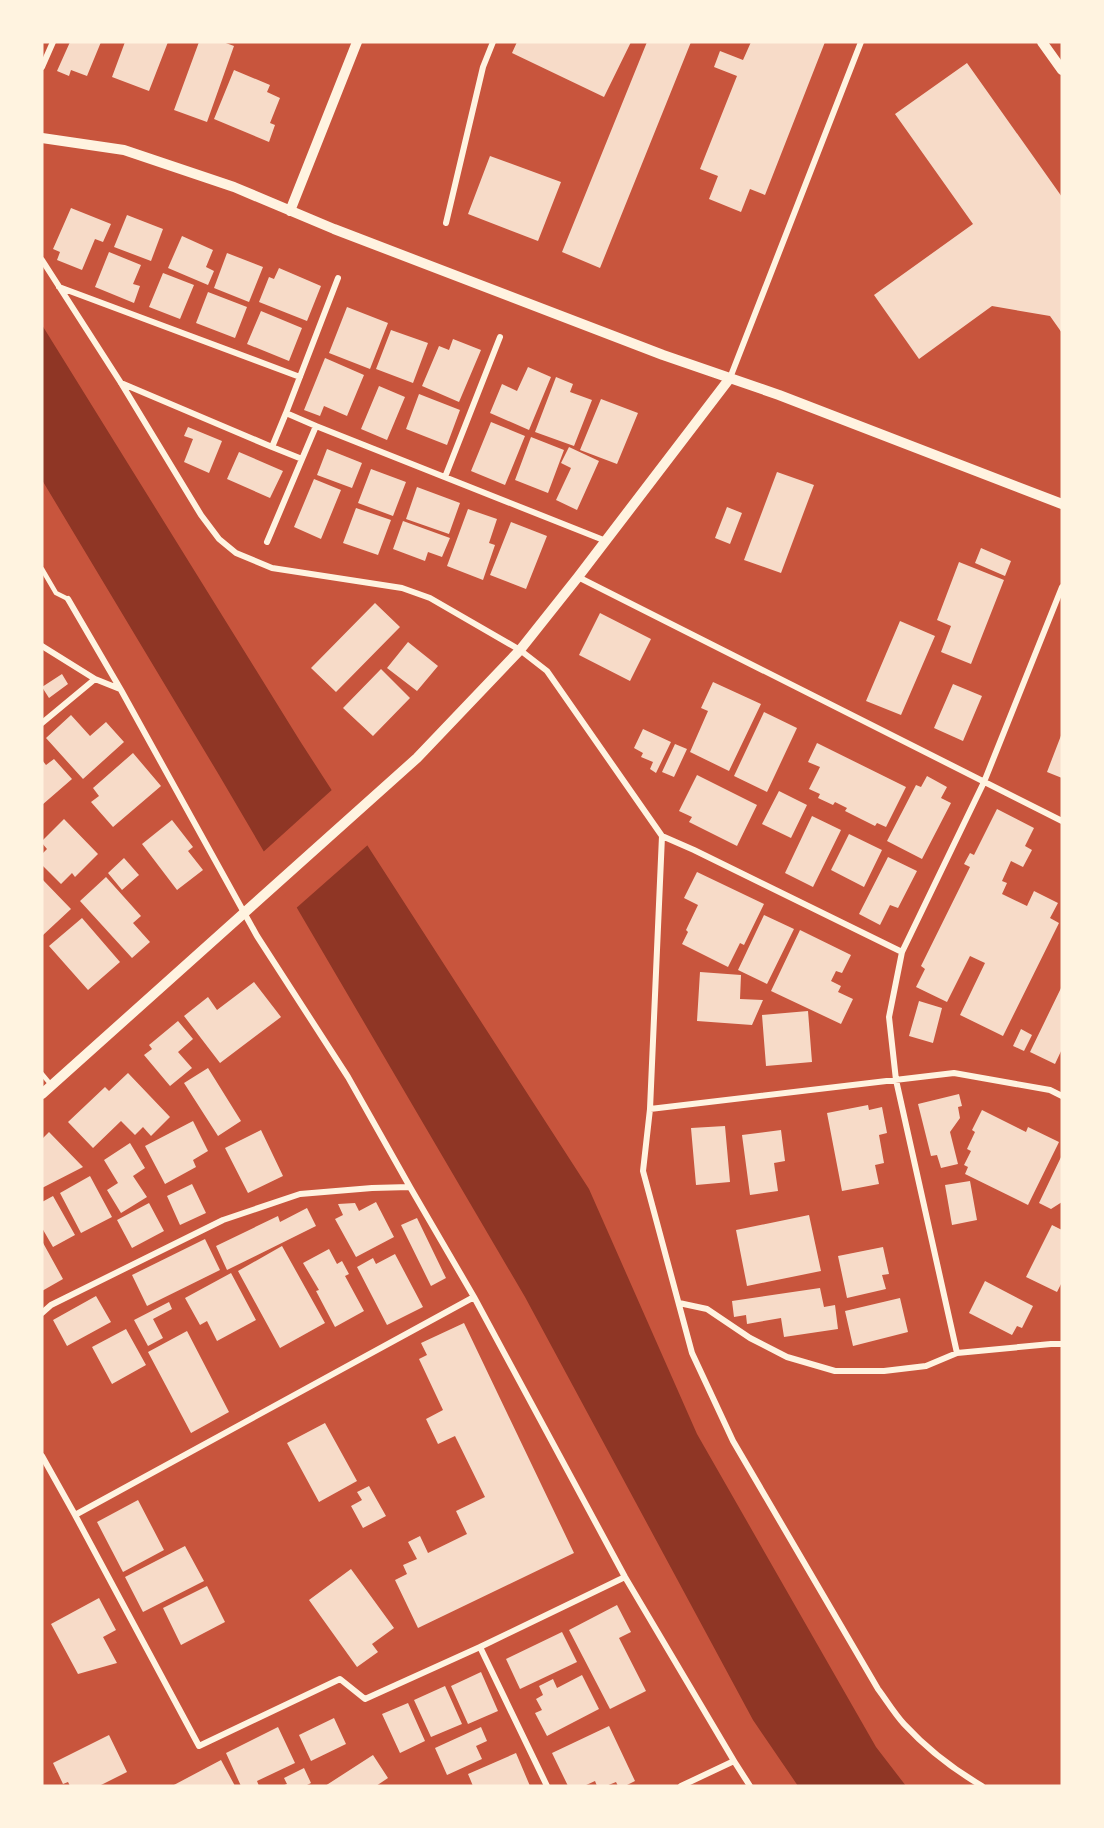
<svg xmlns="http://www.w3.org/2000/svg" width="1104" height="1828" font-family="Overpass,sans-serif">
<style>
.water{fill:#8f3625}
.pier{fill:#c8553d}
.building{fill:#f7dbc8}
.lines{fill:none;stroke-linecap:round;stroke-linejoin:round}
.service{stroke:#fff3e0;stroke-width:4.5}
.minor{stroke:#fff3e0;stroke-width:6}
.tertiary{stroke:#fff3e0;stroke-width:10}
</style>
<rect width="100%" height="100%" fill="#c8553d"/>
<path class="water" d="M42,325l258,416 289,448 108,245 179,313 30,39h-108l-45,-66 -228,-423 -306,-522 -177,-295z"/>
<path class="pier" d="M334,788l36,55 -76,67 -33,-56z"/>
<path class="building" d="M70,42h31l-14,34 -16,-6 -2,6 -12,-5z
M125,42h43l-19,49 -37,-14z
M199,42h24l11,4 -27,76 -33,-12z
M517,42h114l-27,55 -92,-44z
M647,42h44l-91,226 -38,-16z
M751,42h74l-60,153 -15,-6 -9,23 -32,-13 9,-23 -18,-7 37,-93 -23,-9 6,-16 23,9z
M967,63l95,134v136l-12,-17 -58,-10 -73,53 -45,-64 99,-71 -78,-110z
M234,70l36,15 -3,7 13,6 -10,25 5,2 -6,17 -55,-23z
M490,156l71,26 -23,59 -70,-27z
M71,208l40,16 -8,18 -8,-3 -13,31 -25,-10 3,-8 -7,-3z
M127,215l36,14 -12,32 -37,-14z
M182,236l31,14 -7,17 8,4 -6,14 -40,-17z
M109,252l32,13 -8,19 7,2 -6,17 -39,-16z
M227,253l36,14 -14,35 -35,-14z
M279,268l42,18 -14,35 -48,-19 10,-25 5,2z
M163,273l31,12 -14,34 -31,-12z
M208,292l39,15 -12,31 -39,-15z
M347,307l41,16 -18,46 -41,-16z
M261,311l41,17 -13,33 -42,-17z
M391,330l37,13 -15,40 -37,-14z
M453,339l28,11 -22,52 -37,-16 17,-40 10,4z
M325,358l39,17 -17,41 -23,-10 -4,10 -16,-6z
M528,367l23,10 -22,53 -39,-17 12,-29 15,7z
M556,377l17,7 -3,8 22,8 -18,46 -39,-14z
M379,386l26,11 -18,43 -26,-11z
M419,394l41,16 -13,35 -41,-16z
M601,399l37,14 -21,51 -37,-14z
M491,422l34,14 -20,49 -34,-14z
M188,427l34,14 -13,32 -25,-11 9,-23 -9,-3z
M531,437l33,13 -16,43 -33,-13z
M569,447l30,14 -22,49 -21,-10 15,-32 -10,-5z
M327,449l35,14 -10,25 -35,-13z
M239,452l44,19 -13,27 -43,-19z
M371,469l35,13 -13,34 -35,-13z
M777,472l37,13 -33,88 -37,-13z
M314,479l27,11 -20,49 -27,-12z
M417,487l43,16 -11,31 -43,-15z
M727,507l15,6 -12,31 -15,-6z
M356,508l35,12 -13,35 -35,-12z
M468,509l29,10 -8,24 6,2 -12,35 -36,-14z
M403,521l47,17 -8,19 -14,-5 -3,9 -32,-12z
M511,522l36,14 -21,53 -36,-14z
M981,548l30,13 -6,15 -30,-13z
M959,562l45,18 -33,84 -30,-12 10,-26 -14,-6z
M375,603l25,24 -64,65 -25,-24z
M600,613l51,26 -21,42 -51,-26z
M900,621l35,15 -34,79 -35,-14z
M408,642l30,24 -21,25 -30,-23z
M381,669l29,29 -37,38 -30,-28z
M62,674l6,10 -19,14 -7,-11z
M713,682l48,22 -32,67 -39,-19 18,-41 -7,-3z
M953,684l29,12 -19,45 -29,-13z
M764,712l33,16 -30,64 -33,-16z
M71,715l19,21 16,-14 18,20 -41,37 -37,-41z
M643,729l28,13 -15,31 -6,-4 3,-7 -12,-5 2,-4 -9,-5z
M1062,733v45l-15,-6z
M817,743l89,44 -20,40 -9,-4 -2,3 -30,-15 2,-3 -12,-6 -2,3 -15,-7 2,-4 -11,-5 11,-22 -12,-5z
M675,744l12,5 -13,28 -12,-5z
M133,753l28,33 -48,41 -22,-25 8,-6 -6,-8z
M54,759l18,20 -30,26v-45l4,5z
M697,775l60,30 -20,41 -48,-24 3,-5 -13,-6z
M927,776l20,11 -6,11 10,5 -29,56 -35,-18 29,-56 5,2z
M779,791l28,14 -16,33 -29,-14z
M997,809l37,19 -9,18 7,4 -9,17 -12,-6 -9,20 5,2 -5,11 25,12 7,-15 24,12 -8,15 9,5 -56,113 -43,-21 25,-52 -15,-7 -23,46 -31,-15 9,-18 -4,-3 49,-99 -6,-3 6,-11 4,2z
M812,816l29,14 -28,57 -28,-14z
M64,819l34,35 -23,23 -3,-4 -11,11 -19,-19v-11l5,-5 -5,-6v-2z
M172,820l21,27 -5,4 15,19 -26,20 -35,-46z
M849,834l33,16 -18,37 -33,-17z
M888,857l29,14 -19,37 -8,-3 -10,20 -21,-11z
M124,858l15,17 -17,15 -14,-17z
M697,872l67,32 -20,41 -4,-2 -12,24 -46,-23 6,-12 -2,-2 12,-25 -14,-7z
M106,877l35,39 -8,7 17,19 -18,16 -52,-57z
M42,879l29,30 -29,27z
M764,915l30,14 -27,55 -29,-14z
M82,918l38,44 -32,28 -39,-44z
M800,930l51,25 -9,18 -6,-2 -5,10 10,5 -3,6 15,7 -12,25 -70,-33z
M700,972l41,3 -1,24 23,1 -11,25 -55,-4z
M254,982l27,35 -61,46 -36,-47 24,-19 9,13z
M1062,986v63l-7,15 -25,-12z
M919,1001l23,7 -9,35 -24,-7z
M808,1011l4,51 -46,4 -4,-51z
M178,1021l15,18 -15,13 14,16 -22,18 -26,-31 8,-6 -3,-4z
M1021,1029l11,6 -8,16 -11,-5z
M208,1068l33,53 -23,15 -34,-53z
M128,1073l42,44 -19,19 -8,-9 -8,8 -14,-14 -28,27 -25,-26 37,-35 4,4z
M959,1094l3,12 -4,1 2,11 -10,14 8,32 -17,4 -4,-13 -6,1 -13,-52z
M868,1105l1,5 13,-3 5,26 -8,2 5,28 -9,2 4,19 -37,7 -15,-78z
M982,1110l44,22 2,-5 31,15 -31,63 -63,-31 3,-7 -4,-2 7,-14 -4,-2 8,-17 -3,-2z
M193,1121l15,30 -15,9 3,7 -31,17 -20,-38z
M725,1126l5,56 -34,3 -5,-57z
M261,1130l22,46 -35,17 -23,-45z
M781,1130l4,31 -11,2 4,28 -28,4 -8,-60z
M49,1132l34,35 -41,21v-49z
M130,1143l15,25 -12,8 14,21 -26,16 -14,-23 11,-7 -14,-23z
M1062,1155v47l-11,7 -12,-6z
M90,1176l22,41 -31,16 -21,-40z
M970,1181l7,39 -25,5 -7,-40z
M192,1184l14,29 -26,12 -13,-29z
M53,1196l22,39 -22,12 -11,-19v-26z
M376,1202l18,35 -38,20 -21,-38 8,-4 -5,-11 17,-1 4,8z
M149,1203l15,28 -32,17 -15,-28z
M307,1208l9,18 -89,44 -11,-24 62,-30 2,6z
M809,1215l12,56 -74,15 -11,-56z
M417,1218l29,60 -15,8 -30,-61z
M1052,1225l10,5v52l-5,10 -31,-15z
M205,1239l15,31 -73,36 -15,-31z
M42,1241l21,38 -21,12z
M282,1246l43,77 -45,25 -42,-77z
M883,1247l6,27 -7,1 4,14 -39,9 -9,-42z
M329,1249l8,15 5,-3 7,13 -4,2 19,35 -29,16 -19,-36 3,-1 -16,-27z
M395,1254l28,53 -36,18 -30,-58 16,-9 3,6z
M231,1273l25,47 -39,21 -10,-20 -7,4 -15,-27z
M985,1281l48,25 -11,22 -5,-2 -5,9 -43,-22z
M820,1288l4,19 11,-2 3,24 -54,8 -3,-19 -34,6 -1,-9 -12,2 -2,-16z
M96,1296l15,26 -44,24 -14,-26z
M900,1298l8,34 -55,14 -8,-35z
M169,1302l3,7 -19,10 10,19 -15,8 -14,-26z
M464,1323l110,230 -156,75 -23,-48 12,-6 -4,-9 14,-6 -9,-17 12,-6 8,17 39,-19 -11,-23 29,-14 -30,-61 -17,8 -12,-25 17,-9 -24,-51 8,-4 -6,-12z
M126,1329l20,36 -34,19 -20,-37z
M187,1331l42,81 -38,21 -43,-81z
M325,1423l32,58 -38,21 -32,-59z
M369,1486l17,30 -23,12 -12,-22 11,-6 -5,-8z
M138,1500l26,50 -41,22 -26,-50z
M185,1546l19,35 -61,31 -18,-35z
M351,1569l43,59 -22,16 6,8 -21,15 -48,-67z
M207,1586l18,36 -44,23 -18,-37z
M99,1598l17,32 -13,7 14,26 -39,11 -27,-50z
M617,1605l14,27 -12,6 27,53 -36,18 -41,-79z
M562,1632l15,30 -57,27 -14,-30z
M481,1672l17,39 -30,13 -17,-38z
M582,1675l17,34 -52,27 -12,-23 7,-3 -6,-11 7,-4 -4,-9 14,-7 4,9z
M445,1686l17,38 -31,13 -17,-37z
M408,1703l17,38 -25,12 -18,-39z
M334,1718l12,26 -35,17 -12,-26z
M609,1726l26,55 -10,5h-7l-2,-4 -10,4h-9l-2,-5 -11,5h-16l-16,-33z
M278,1727l17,36 -38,18 2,5h-18l-15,-33z
M481,1727l6,14 -11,5 6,13 -35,16 -12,-27z
M109,1735l18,37 -28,14h-29l-2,-4 -5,2 -10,-21z
M516,1753l14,33h-57l-5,-12z
M373,1755l15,23 -12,8h-51z
M221,1760l14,26h-63z
M304,1768l7,15 -6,3h-23l5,-2 -3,-6z"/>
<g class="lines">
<path class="service" d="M42,569l14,24 12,6
M42,1074l10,12"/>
<path class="minor" d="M42,67l11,-25
M446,223l37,-156 10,-25
M42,260l79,123 80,132 18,24 17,14 36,15 130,20 28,10 90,52 27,21 115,165 -12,273 -7,62 49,182 41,88 145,248c9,12 16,24 26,35 23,25 49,45 78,62
M59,287l241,90
M730,378l131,-336
M121,383l151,64 14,-34
M316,426l-30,-13 52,-135
M272,447l30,12
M445,477l55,-140
M267,542l49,-116 290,115
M578,577l484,244
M68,599l53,91 136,246 91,141 62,110
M42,646l53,33 -53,44
M95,679l25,10
M662,836l32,14 208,102
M650,1109l304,-36 96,17 12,6
M474,1297l-399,218 124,231 141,-67 25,20 115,-52 145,-70
M679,1303l28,6 43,29 37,19 48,14h49l42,-5 31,-13 94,-9h11
M42,1313l9,-8 172,-85 77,-26 72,-6 38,-1 64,110 151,280 109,184 -53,25
M957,1353l-61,-273 -7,-63 13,-65 82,-170 78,-195
M42,1456l33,59
M480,1647l67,139
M734,1761l16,25"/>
<path class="tertiary" d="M1042,42l20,28
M42,138l82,12 110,37 100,42 329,126 116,40 283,109
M290,211l67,-169
M42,1094l375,-336 103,-108 58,-73 152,-199"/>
</g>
<rect width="1104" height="1828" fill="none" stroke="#fff3e0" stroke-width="87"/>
</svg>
